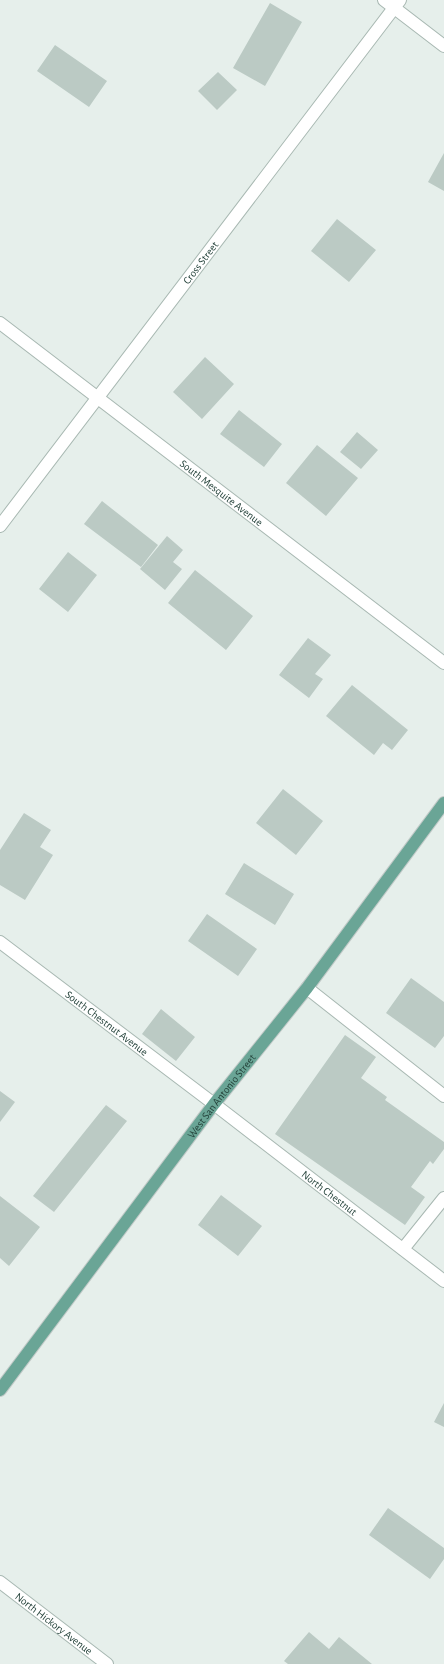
<svg xmlns="http://www.w3.org/2000/svg" width="444" height="1664" font-family="'Alegreya Sans',sans-serif">
<style>
.building{fill:#bbcac4}
.lines{fill:none;stroke-linecap:round;stroke-linejoin:round}
.minor-casing{stroke:#a8b8b2;stroke-width:14}
.major-casing{stroke:#c2cac8;stroke-width:14}
.minor{stroke:#fff;stroke-width:12}
.major{stroke:#6aa596;stroke-width:12}
.labels{text-anchor:middle;stroke-width:3;stroke-linejoin:round;paint-order:stroke}
.street-label{font-size:11px;fill:#24423a;stroke:#f7fbf9}
</style>
<rect width="100%" height="100%" fill="#e6efeb"/>
<path class="building" d="M270,3l32,19 -37,64 -32,-18z
M55,45l52,36 -18,26 -52,-36z
M218,72l19,18 -20,20 -19,-19z
M444,153v38l-16,-9z
M337,219l39,31 -27,32 -38,-31z
M205,357l29,27 -32,35 -29,-27z
M239,410l43,34 -18,23 -44,-33z
M357,432l21,18 -17,19 -21,-17z
M317,445l41,33 -32,38 -40,-33z
M102,501l56,44 -17,22 -57,-43z
M167,536l16,14 -10,12 9,7 -17,21 -25,-21z
M68,552l29,23 -29,37 -29,-23z
M195,570l58,46 -27,34 -58,-47z
M308,638l23,17 -16,19 8,5 -14,19 -30,-23z
M352,685l56,45 -16,20 -9,-7 -9,12 -48,-39z
M283,789l40,32 -27,34 -40,-32z
M24,813l27,17 -11,17 13,8 -28,45 -25,-15v-35z
M244,863l50,31 -19,31 -50,-31z
M207,914l50,35 -19,27 -50,-35z
M411,978l33,24v34l-9,12 -49,-35z
M161,1009l34,28 -19,24 -34,-27z
M345,1035l31,22 -15,21 26,19 -2,3 59,42v7l-11,15 -3,-3 -19,26 14,10 -20,28 -130,-91z
M0,1091l15,11 -15,20z
M106,1105l21,16 -73,91 -21,-16z
M221,1195l41,31 -24,30 -40,-31z
M0,1196l40,31 -31,39 -9,-8z
M444,1403v24l-10,-5z
M388,1508l56,40v11l-14,20 -61,-44z
M309,1632l20,17 10,-12 33,27h-84l-4,-3z"/>
<g class="lines">
<defs>
<g id="minor">
<path d="M384,0l60,46"/>
<path id="s1" d="M0,323l444,340"/>
<path id="s2" d="M0,526l400,-526"/>
<path id="s3" d="M0,942l214,162 230,177"/>
<path d="M307,988l137,108"/>
<path d="M403,1249l41,-51"/>
<path id="s4" d="M0,1582l107,82"/>
</g>
<g id="major">
<path id="s5" d="M0,1390l214,-286 93,-116 137,-185"/>
</g>
</defs>
<use href="#minor" class="minor-casing"/>
<use href="#major" class="major-casing"/>
<use href="#minor" class="minor"/>
<use href="#major" class="major"/>
</g>
<g class="labels">
<g class="street-label">
<text dy="4" stroke="none"><textPath href="#s2" startOffset="331">Cross Street</textPath></text>
<text dy="4" stroke="none"><textPath href="#s1" startOffset="279">South Mesquite Avenue</textPath></text>
<text dy="4" stroke="none"><textPath href="#s3" startOffset="134">South Chestnut Avenue</textPath></text>
<text dy="4" stroke="none"><textPath href="#s5" startOffset="368">West San Antonio Street</textPath></text>
<text dy="4" stroke="none"><textPath href="#s3" startOffset="414">North Chestnut</textPath></text>
<text dy="4" stroke="none"><textPath href="#s4" startOffset="68">North Hickory Avenue</textPath></text>
</g>
</g>
</svg>
